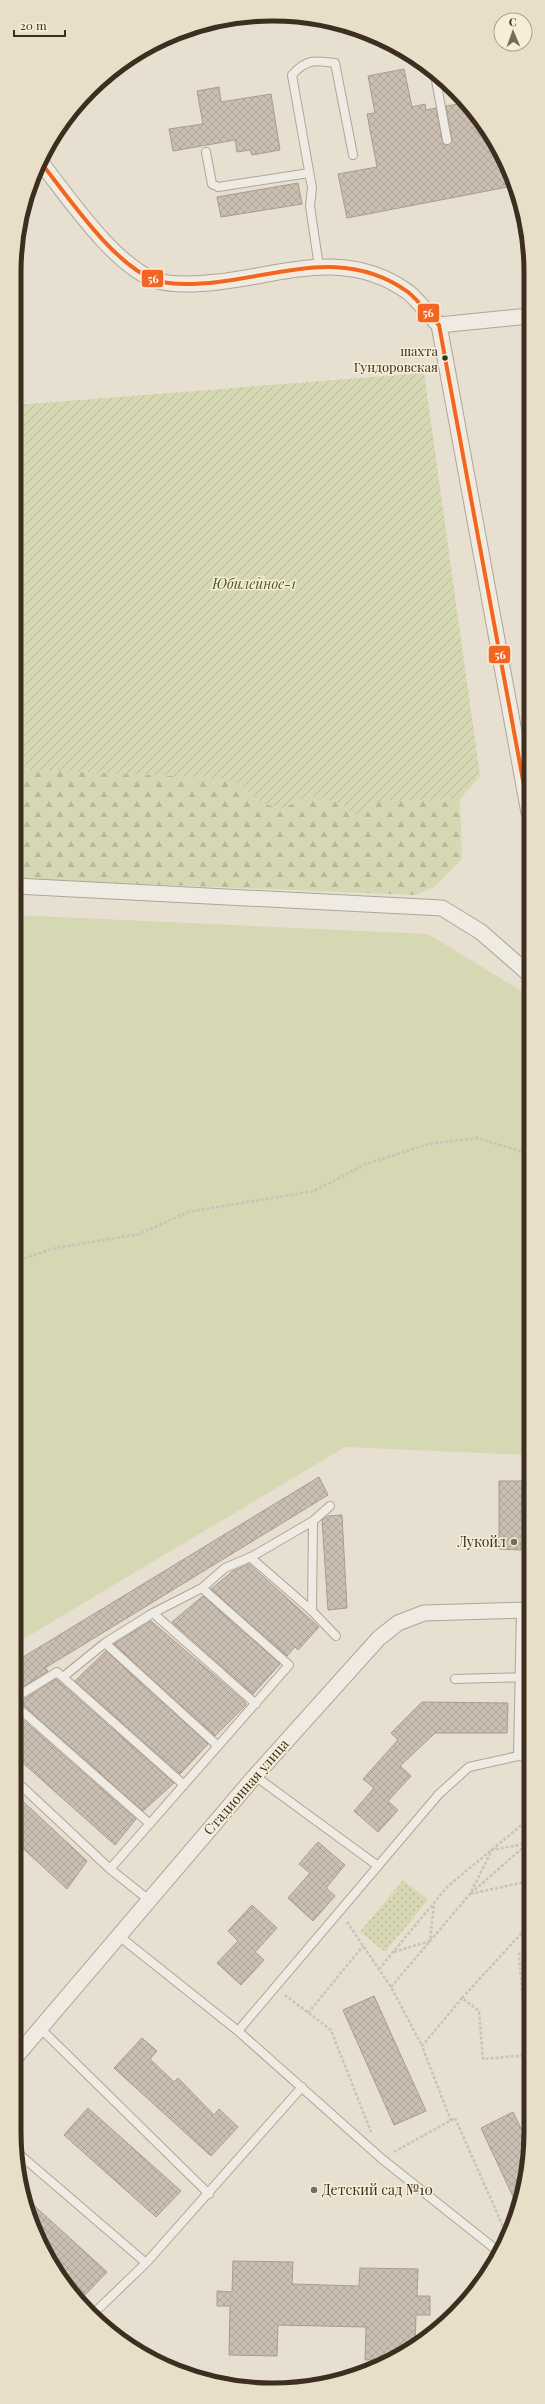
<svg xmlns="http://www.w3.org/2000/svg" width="545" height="2404" font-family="'Playfair Display',serif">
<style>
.grass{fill:#d6d7b3}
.forest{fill:url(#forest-firs)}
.park{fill:url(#park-dots)}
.garden{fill:url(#garden-furrows)}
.building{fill:url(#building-cross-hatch);stroke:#a89c90}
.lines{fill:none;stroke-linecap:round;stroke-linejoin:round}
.lane-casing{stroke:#ada599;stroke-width:10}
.street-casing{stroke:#ada599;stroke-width:17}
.path{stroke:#c8c2b9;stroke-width:2.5;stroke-dasharray:3 2;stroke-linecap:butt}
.lane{stroke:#efebe3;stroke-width:8}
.street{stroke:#efebe3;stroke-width:15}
.bus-1-casing{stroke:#f7eed8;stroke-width:7}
.bus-1{stroke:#f26522;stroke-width:4}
.bus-dot{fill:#3d2e20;stroke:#f7eed8;stroke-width:1.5}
.poi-dot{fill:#786c5e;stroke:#f7eed8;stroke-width:1.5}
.labels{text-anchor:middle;stroke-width:3;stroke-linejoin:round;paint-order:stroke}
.bus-label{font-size:13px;fill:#3d2e20;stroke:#f7eed8;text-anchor:end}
.park-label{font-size:14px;font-style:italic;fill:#4d5a26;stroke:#f7eed8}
.poi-label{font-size:14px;fill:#3d2e20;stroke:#f7eed8;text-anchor:end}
.street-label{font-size:14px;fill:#3d2e20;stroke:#f7eed8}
.rim{fill:none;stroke:#3d2e20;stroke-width:5}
.line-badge{stroke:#f7eed8;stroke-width:1.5}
.badge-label{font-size:11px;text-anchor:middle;font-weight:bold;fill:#fff}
</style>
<defs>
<pattern id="forest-firs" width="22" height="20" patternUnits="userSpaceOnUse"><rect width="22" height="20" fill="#d6d7b3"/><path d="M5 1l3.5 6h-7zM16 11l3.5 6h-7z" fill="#b9b99a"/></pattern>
<pattern id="park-dots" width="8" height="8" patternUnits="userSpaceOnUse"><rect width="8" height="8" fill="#d6d7b3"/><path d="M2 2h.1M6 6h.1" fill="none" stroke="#b9b99a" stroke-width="1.8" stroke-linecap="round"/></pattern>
<pattern id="garden-furrows" width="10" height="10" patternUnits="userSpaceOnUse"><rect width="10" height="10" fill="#d6d7b3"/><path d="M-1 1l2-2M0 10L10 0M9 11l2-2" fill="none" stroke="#b9b99a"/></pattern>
<pattern id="building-cross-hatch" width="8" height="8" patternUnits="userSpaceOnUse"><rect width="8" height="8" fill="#cbbfb2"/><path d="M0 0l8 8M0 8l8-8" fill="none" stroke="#afa499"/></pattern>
</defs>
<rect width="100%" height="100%" fill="#e7e0d1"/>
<path class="grass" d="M15,915l413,19 100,61 1,460 -184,-8 -330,197z"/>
<path class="forest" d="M16,769l200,9 26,7 15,16 24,8 27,-13 32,7 16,11 24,-13 80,-2 2,60 -28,28 -18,8 -401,-16z"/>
<path class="park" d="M403,1880l25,20 -43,52 -25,-20z"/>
<path class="garden" d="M424,373l56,403 -20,23 -80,2 -24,14 -16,-12 -32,-7 -27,13 -24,-8 -15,-16 -26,-7 -200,-9v-364z"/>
<path class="building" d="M404,69l8,38 13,-3 1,6 10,-2 7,36 5,1 4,-4 -6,-35 19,-3 39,55 9,28 -166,32 -9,-44 39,-7 -10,-53 8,-1 -7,-37z
M219,87l2,15 50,-8 9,56 -28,5 -2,-5 -13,2 -2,-12 -62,11 -4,-22 34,-5 -6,-33z
M298,183l4,21 -81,13 -4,-20z
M319,1477l9,18 -283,173 3,3 -33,21v-30z
M499,1481h23l-1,40h8v21h-8v8l-22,-1z
M342,1515l5,93 -19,2 -6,-90 6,-4z
M249,1564l70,63 -21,23 -3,-3 -8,9 -76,-67 22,-18z
M203,1596l77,68 -27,30 -81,-72z
M151,1621l94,81 1,3 -31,31 -101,-92z
M106,1651l102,93 -28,30 -105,-93z
M56,1679l118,104 -31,28 -123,-109z
M422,1702l86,1 -1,30h-72l-35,33 11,10 -23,25 10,9 -20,22 -24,-21 20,-23 -11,-9 35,-39 -7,-7z
M14,1712l122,107 -21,26 -101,-90z
M14,1793l73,68 -20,28 -53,-49z
M318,1842l27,23 -19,23 9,8 -22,25 -25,-23 22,-25 -11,-9z
M252,1905l25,23 -22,24 9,8 -23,25 -24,-22 21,-22 -10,-10z
M374,1996l52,115 -32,14 -51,-115z
M142,2038l15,13 -7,8 24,23 4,-4 36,37 5,-6 19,18 -27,29 -97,-88z
M88,2108l93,83 -25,26 -92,-82z
M513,2112l16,33v20l-13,38 -35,-75z
M28,2200l79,72 -23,24 -23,-21 -27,-45z
M233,2261l60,1 -1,22 67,2 1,-18 58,1 -1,27h13v19h-14l-1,29 -33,16h-17l1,-33 -88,-2 -1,31 -48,-1 1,-49h-13v-15l15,1z"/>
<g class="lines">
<defs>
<path id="lane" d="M435,75l12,65
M206,152l6,32 6,3 91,-14
M319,267l-9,-61 2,-18 -20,-113c14,-16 23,-15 43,-12l18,92
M313,1521l17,-15
M312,1611l24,25
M153,1613l103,91
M105,1643l113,103
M63,1677l42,-34 48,-30 49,-25
M455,1679l74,-2
M15,1698l42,-26 127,113
M15,1705l135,119
M518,1756l3,-146
M255,1776l123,90
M14,1779l96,90 39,31
M110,1869l179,-204 -87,-77 23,-20 28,-12 60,-35 -1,90 -62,-54
M119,1936l119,95 144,128 117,93
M40,2028l169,166
M238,2031l201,-237 30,-27 49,-11 11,2
M19,2154l127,109
M93,2314l53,-51 156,-176"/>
<path id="street" d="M42,164c27,34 72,101 113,116 17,6 45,4 63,2 67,-8 129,-34 190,10 11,9 21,23 31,33l90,488
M439,325l90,-9
M15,886l427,22 39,24 48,42
M14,2059l241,-283 124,-138 19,-15 26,-10 105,-3"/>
</defs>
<use href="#lane" class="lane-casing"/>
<use href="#street" class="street-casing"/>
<path class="path" d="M15,1262l36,-13 88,-15 49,-22 126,-21 52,-27 63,-20 48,-6 52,16
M526,1845l-56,49 59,-13
M347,1922l44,65 31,59
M394,1952l36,-11 4,-37
M379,1969l69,-83 81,-67
M391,1987l79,-93 22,-44 37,-7
M285,1995l46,35 40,102
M462,1998l67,-73
M308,2013l55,-67
M527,2055l-8,-101 10,-1
M451,2121l-29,-75 40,-48 17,13 4,48 46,-4
M394,2152l61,-34 51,115"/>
<use href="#lane" class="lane"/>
<use href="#street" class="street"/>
<defs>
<path id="bus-1" d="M42,164c27,34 72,101 113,116 17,6 45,4 63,2 67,-8 129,-34 190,10 11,9 21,23 31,33l90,488"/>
</defs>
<use href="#bus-1" class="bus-1-casing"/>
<use href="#bus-1" class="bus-1"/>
</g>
<circle class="bus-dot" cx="445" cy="358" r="3.5"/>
<g class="poi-dot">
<circle cx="514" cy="1542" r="4"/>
<circle cx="314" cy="2190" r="4"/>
</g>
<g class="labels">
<g class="bus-label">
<text x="438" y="356">шахта<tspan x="438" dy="16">Гундоровская</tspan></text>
</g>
<g class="park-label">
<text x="254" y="589">Юбилейное-1</text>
</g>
<g class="poi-label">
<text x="506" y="1547">Лукойл</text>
<text x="322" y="2195" text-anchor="start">Детский сад №10</text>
</g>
<g class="street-label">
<text transform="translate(246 1787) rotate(-49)" y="5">Стадионная улица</text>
</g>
</g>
<path d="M0 0H545V2404H0ZM272 21H273A251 251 0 0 1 524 272V2132A251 251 0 0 1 273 2383H272A251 251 0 0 1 21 2132V272A251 251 0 0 1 272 21Z" fill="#e8dfc9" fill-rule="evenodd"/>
<path class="rim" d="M272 21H273A251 251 0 0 1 524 272V2132A251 251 0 0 1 273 2383H272A251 251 0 0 1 21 2132V272A251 251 0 0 1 272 21Z"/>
<g class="line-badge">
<rect x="141" y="269" width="23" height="19" rx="4" fill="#f26522"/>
<rect x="417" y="303" width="23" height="20" rx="4" fill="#f26522"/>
<rect x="488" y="645" width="23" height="19" rx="4" fill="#f26522"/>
</g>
<g class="badge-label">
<text x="153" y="283">56</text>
<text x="428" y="317">56</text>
<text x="500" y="659">56</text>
</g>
<g transform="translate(513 32) rotate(358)"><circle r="19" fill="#f7eed8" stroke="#ada18e"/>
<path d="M0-3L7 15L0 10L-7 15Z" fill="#786c5e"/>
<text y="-6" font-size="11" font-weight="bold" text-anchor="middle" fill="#3d2e20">С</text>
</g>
<path d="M14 30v6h51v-6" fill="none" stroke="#3d2e20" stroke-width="2"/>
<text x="20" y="30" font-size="12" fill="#3d2e20" stroke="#f7eed8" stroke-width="3" paint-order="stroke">20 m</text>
</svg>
